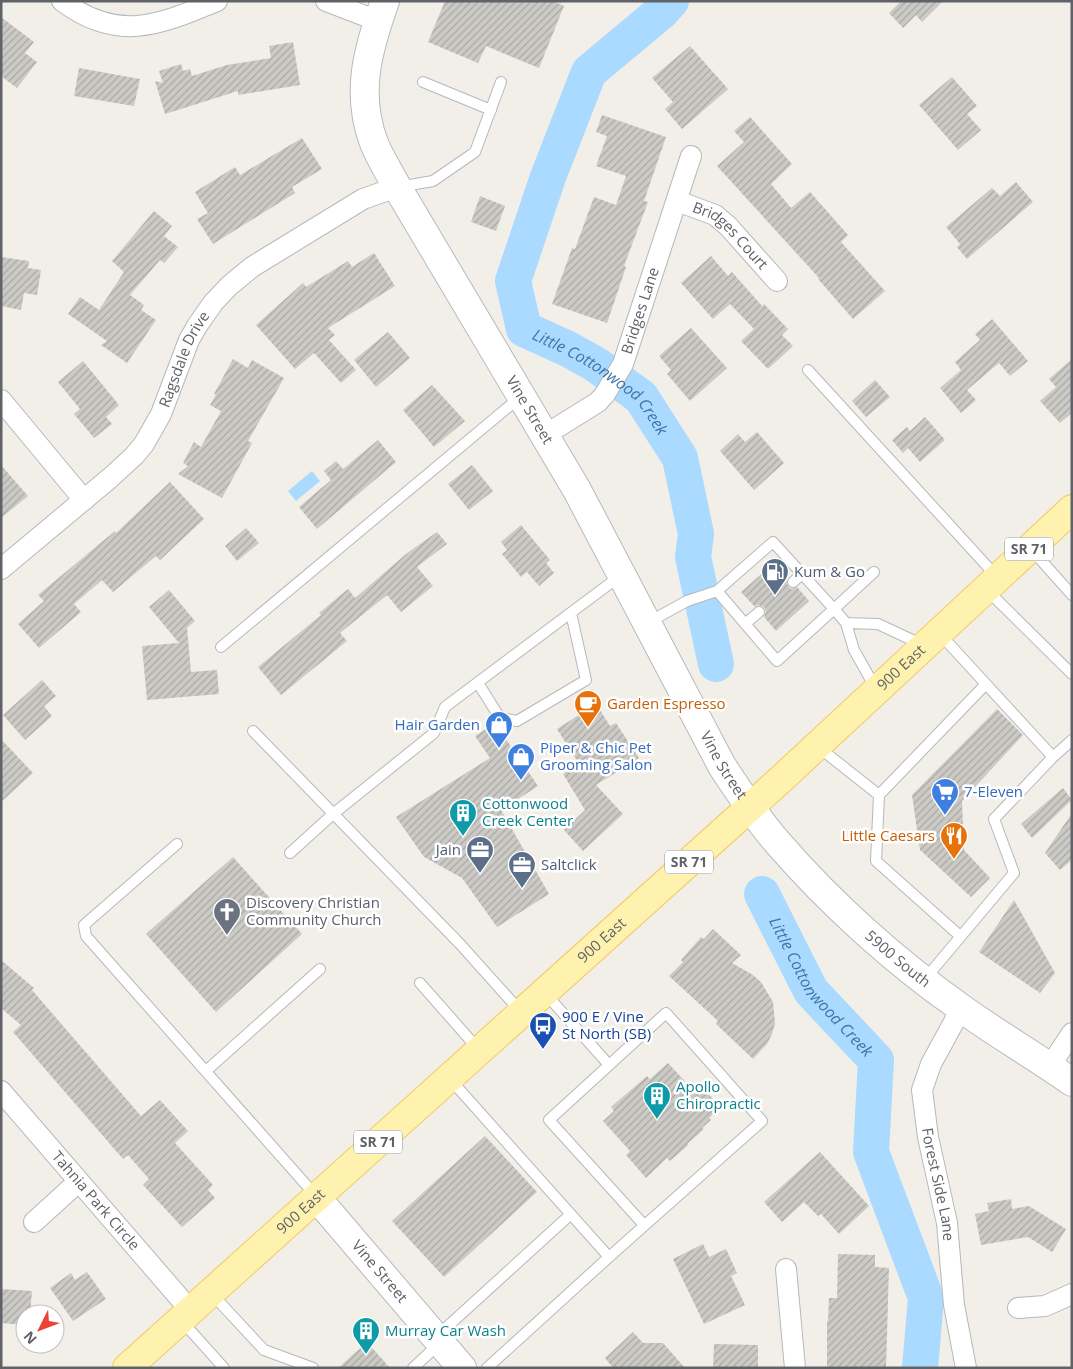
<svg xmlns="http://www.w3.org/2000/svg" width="1073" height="1369" font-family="'Open Sans',sans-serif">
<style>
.water{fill:#aadaff}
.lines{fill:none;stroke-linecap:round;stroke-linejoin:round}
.river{stroke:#aadaff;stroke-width:36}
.building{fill:url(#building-hatch)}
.lane-casing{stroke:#b5b8bc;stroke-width:12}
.street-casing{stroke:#b5b8bc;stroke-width:22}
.secondary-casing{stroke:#b6babf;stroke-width:30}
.primary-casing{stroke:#f2c960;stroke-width:30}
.lane{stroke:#fff;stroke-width:10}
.street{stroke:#fff;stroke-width:20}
.secondary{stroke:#fff;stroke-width:28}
.primary{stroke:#fff2af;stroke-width:28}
.labels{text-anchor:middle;stroke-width:5;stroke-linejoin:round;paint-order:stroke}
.shield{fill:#fff;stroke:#8f9295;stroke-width:1}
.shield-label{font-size:14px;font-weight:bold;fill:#5f6368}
.street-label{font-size:15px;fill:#5f6368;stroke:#fff}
.service-label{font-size:15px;fill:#4e5e75;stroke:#fff;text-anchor:start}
.food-label{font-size:15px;fill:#c56008;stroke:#fff;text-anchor:start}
.shop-label{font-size:15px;fill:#366cbe;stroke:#fff;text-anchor:start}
.culture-label{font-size:15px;fill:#0d838f;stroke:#fff;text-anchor:start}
.worship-label{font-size:15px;fill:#5b616d;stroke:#fff;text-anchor:start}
.transit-label{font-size:15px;fill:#164399;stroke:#fff;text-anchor:start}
.water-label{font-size:16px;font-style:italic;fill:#4174aa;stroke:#fff}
</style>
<defs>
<pattern id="building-hatch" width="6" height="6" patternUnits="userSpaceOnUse" patternTransform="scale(1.25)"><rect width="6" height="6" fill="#cccac5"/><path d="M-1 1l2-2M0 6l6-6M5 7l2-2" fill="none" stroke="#a9a8a4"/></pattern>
</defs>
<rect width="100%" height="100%" fill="#f1efe8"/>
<path class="water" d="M312,471l8,10 -24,20 -8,-10z"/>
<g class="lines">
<g class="river">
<path id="s1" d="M671,1l-10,11 -72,60 -41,105 -35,104 11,48 44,20 27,15 46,33 39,61 16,76 -3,23 23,107"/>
<path id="s2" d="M762,894l49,97 65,69 -5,92 55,146 -6,70"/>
</g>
</g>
<path class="building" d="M445,1h108l11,5 -25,62 -53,-22 -8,17 -50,-21z
M901,1h42l-21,21 -6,-7 -13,13 -14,-15z
M1,17l33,25 -9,11 12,9 -20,26 -16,-12z
M293,42l7,43 -62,10v-4l-73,23 -10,-33 8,2 -4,-12 22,-7 2,7 7,-2 2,7 35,-11 44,-7 -2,-12z
M690,46l38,43 -46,40 -17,-20 8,-7 -21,-24z
M79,68l61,11 -6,27 -60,-10z
M952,77l25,29 -10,8 14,16 -23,20 -39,-45z
M602,115l64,22 -22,64 4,1 -24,64 2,1 -19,56 -55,-19 20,-56 3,1 19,-52 22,8 10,-29 -30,-10 11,-30 -11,-4z
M750,117l42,47 -21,20 20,24 19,-16 38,43 -7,7 44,49 -32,28 -35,-40 1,-1 -102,-112 27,-24 -10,-11z
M302,138l20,31 -30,18 3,6 -82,51 -16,-25 11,-6 -13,-21 40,-25 5,8z
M1016,182l17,20 -66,57 -10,-12 3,-3 -14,-17 46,-39 8,8z
M480,196l25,10 -9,25 -25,-9z
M154,211l18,15 -8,10 14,11 -14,16 -4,-3 -30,35 14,10 -3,5 15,10 -29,43 -26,-18 6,-4 -39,-27 12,-17 19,13 25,-38 -12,-11z
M374,253l21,33 -67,42 7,7 -6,5 27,30 -15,13 -27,-30 -19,16 -39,-44 47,-42 3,4 42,-26 4,6z
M711,256l17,20 4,-4 30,34 2,-2 24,25 -6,6 11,11 -25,23 -27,-28 13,-12 -24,-25 -17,15 -32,-36z
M1,257l28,4 -1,7 13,2 -4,25 -13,-2 -3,17 -20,-4z
M992,319l36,42 -18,15 -11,-13 -32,27 9,10 -15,13 -21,-25 21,-18 -6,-8 25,-22 -5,-6z
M691,328l36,40 -37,33 -23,-27 4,-4 -12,-14z
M388,332l22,26 -34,29 -22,-27z
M233,359l15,9 4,-8 32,18 -36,63 4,2 -30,55 -44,-24 10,-8 -5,-3 11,-21 7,5 20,-36 -11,-6 6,-10 -2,-1z
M1072,359v54l-12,10 -20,-22 16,-14 -7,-8z
M83,361l36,44 -13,12 6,7 -18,14 -20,-24 6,-5 -22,-27z
M875,380l15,17 -24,20 -14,-16z
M432,385l33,36 -31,26 -31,-37z
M925,417l20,23 -25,22 -12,-14 -5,5 -11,-13 15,-13 3,4z
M757,432l27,31 -30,27 -34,-39 18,-17 7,8z
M378,440l18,22 -79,67 -18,-22 32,-27 -7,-9 12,-10 7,8z
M1,465l27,31 -27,22z
M472,465l21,26 -24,19 -21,-26z
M170,482l34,37 -44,41 -4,-4 -43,36 -11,-12 -28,24 7,8 -42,36 -21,-24 26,-23 -6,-6 77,-64 1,2z
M521,525l29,35 -4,3 8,10 -15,13 -12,-14 -6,5 -19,-23 5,-4 -6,-8z
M246,528l13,15 -22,18 -12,-15z
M437,532l10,12 -30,23 16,19 -32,26 -14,-17 -47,38 7,8 -66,54 -23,-28 63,-52 -2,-2 29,-24 7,9 51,-44z
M775,562l13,15 -2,3 2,6 3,3 6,-2 12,14 -33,30 -12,-14 2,-6 -2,-4 -6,-2 -3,2 -14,-15z
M169,590l26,31 -8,7 4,44 26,-2 2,24 -72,6 -5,-54 37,-3 -30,-36z
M42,680l14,16 -12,10 8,10 -27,24 -22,-25z
M596,704l14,22 6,-3 23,35 -43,27 27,29 -40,37 -19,-21 21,-20 -22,-36 16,-10 -22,-35z
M997,709l26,26 -61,66 2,49 26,28 -19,19 -51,-47 -8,-55z
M495,723l43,63 -37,24 48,84 -52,33 -35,-49 -38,-21 -28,-40 94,-59 -15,-22z
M1,739l32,34 -32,29z
M1063,788l9,12 -40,38 -11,-14z
M1072,813v47l-12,10 -15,-17z
M233,857l69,77 -86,78 -70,-78z
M1014,900l41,73 -15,20 -61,-41z
M713,929l28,26 -9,8 21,12 8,7 12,20 2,21 -3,11 -5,10 -14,15 -37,-35 2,-3 -49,-45 14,-14 -2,-2 20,-23 3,2z
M1,960l33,28 -2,2 109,126 19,-16 28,31 -13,12 38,42 -5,5 7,8 -33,29 -39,-42 6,-6 -21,-24 -5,4 -110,-127 8,-7 -20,-17z
M668,1063l24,26 3,-2 6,7 4,-4 15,17 -11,11 2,2 -9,8 2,1 -17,15 1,1 -18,16 -3,-3 -21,20 -20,-23 4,-4 -27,-30 11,-10 -3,-4 36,-31 3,3z
M485,1136l52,56 -93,85 -52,-56z
M820,1152l49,54 -30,28 -18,-20 -3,2 -14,-14 -22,20 -18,-20z
M1011,1199l1,10 17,-3 37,23 -14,23 -24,-15 -47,8 -6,-31 14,-3 -2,-8z
M703,1244l6,13 17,-8 11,24 -6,3 14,29 -41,19 -31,-65z
M838,1254l37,1v12l14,1 -3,100h-59v-47h1l1,-23h8z
M87,1272l19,27 -33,22 -23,-33 21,-15 4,7z
M1,1289l31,2 -2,23h-5v11l-24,-2z
M633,1332l10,11h20l22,25h-72l-8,-10z
M367,1342l23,26h-52z
M714,1344l44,1v23h-45z"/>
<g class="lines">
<defs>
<path id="lane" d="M423,82l68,28
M398,187l35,-6 42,-29 26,-70
M808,370l189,207
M1031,549l41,46
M874,572l-40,37 -61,-67 -56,49 60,70 57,-52 12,14 8,27 22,39
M793,582l9,-8
M987,590l85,84
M647,623l40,-22 30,-10
M846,623l32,1 45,21
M745,624l14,-12
M940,634l113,123 19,-17
M221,647l298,-249
M478,683l22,35 17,3 69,-41 -15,-67
M253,731l207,213 61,68
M817,746l62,49
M177,844l-93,81 2,11 230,260
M290,853l43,-39 101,-81 11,-26 175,-131
M960,936l-84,-75 3,-66 107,-111
M925,979l89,-106 -20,-54 59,-62
M420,983l59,67
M545,993l64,72
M206,1071l114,-102
M450,1079l159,178 -122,111
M609,1257l153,-136 -96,-108 -117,107 95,105
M211,1293l53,57 49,18
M181,1320l43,48
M437,1336l134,-122
M413,1368l27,-25"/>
<g id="street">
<path d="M62,1c56,42 97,24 155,0"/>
<path d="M326,1l52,20"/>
<path id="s3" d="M677,201l38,14 13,11 49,55"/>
<path d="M1,400l83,100"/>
<path id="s4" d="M545,435l53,-33 7,-8 18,-30 68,-208"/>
<path id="s5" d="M1,569l109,-91 24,-22 10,-12 17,-30 28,-74 8,-14 16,-23 16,-17 23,-19 111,-68 34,-12"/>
<path id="s6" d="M961,1009l-30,55 -9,26 6,47 19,86 7,82 12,63"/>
<path d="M1050,1066l22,-33"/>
<path id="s7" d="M1,1091l189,219"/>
<path d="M34,1222l44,-40"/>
<path d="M786,1269l9,99"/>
<path d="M1018,1308l27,-2 27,-12"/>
</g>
<g id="secondary">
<path id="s8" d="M385,1c-17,48 -30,92 -11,142 6,15 15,29 23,44l180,303 145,276c17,26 35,53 56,77 52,60 117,119 183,165 36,26 74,48 111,74"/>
<path id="s9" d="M316,1197l146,171"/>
</g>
<g id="primary">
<path id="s10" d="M127,1368l652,-587 293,-272"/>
</g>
</defs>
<use href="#lane" class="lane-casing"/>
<use href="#street" class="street-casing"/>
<use href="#secondary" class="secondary-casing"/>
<use href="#primary" class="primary-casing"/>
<use href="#lane" class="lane"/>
<use href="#street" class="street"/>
<use href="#secondary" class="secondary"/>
<use href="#primary" class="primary"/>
</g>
<defs>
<symbol id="fuel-pin" viewBox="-11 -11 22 30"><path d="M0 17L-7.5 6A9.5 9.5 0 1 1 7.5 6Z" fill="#5c6f8a" stroke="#fff"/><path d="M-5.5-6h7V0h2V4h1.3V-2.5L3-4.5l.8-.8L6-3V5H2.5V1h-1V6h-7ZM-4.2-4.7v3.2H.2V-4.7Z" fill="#fff"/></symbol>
<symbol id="cafe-pin" viewBox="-11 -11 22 30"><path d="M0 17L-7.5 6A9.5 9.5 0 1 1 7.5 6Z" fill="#e8710a" stroke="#fff"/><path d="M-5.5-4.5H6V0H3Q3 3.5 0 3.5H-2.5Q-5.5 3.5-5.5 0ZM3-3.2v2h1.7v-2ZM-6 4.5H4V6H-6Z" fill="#fff"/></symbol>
<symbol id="shop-pin" viewBox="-11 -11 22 30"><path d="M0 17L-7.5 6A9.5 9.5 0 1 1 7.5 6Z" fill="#3f7fe0" stroke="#fff"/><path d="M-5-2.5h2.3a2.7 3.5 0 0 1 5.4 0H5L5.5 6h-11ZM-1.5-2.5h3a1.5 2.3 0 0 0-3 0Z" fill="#fff"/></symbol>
<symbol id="supermarket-pin" viewBox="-11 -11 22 30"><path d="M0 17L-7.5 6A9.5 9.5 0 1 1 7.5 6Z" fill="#3f7fe0" stroke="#fff"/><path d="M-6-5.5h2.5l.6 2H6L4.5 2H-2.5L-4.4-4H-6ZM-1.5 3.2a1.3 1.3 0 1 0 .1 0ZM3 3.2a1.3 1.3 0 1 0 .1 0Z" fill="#fff"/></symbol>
<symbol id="building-pin" viewBox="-11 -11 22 30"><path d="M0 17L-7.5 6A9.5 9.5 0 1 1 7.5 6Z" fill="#0f9aa8" stroke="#fff"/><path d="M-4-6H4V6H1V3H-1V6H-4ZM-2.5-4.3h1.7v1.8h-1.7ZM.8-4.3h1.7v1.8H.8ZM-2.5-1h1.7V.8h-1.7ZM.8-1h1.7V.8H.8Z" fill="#fff"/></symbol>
<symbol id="restaurant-pin" viewBox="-11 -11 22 30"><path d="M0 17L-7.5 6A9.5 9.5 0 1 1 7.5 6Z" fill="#e8710a" stroke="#fff"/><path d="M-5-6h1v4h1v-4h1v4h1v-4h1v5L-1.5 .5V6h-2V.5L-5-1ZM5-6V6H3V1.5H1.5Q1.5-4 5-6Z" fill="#fff"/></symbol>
<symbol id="office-pin" viewBox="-11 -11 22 30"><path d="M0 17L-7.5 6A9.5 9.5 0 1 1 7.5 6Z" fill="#5c6f8a" stroke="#fff"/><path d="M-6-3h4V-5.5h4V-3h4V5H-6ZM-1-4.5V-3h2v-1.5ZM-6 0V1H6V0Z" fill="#fff"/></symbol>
<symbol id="church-pin" viewBox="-11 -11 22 30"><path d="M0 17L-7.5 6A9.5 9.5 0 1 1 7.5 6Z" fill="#6b7280" stroke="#fff"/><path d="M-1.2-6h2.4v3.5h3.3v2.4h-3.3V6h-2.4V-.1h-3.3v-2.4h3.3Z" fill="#fff"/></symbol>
<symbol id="bus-pin" viewBox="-11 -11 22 30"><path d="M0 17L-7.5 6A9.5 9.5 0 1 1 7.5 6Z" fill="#1a4fb4" stroke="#fff"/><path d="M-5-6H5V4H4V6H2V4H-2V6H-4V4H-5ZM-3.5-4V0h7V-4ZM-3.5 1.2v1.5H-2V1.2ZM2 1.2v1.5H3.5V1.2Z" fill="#fff"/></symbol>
</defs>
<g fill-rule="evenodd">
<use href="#fuel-pin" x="759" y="556" width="32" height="43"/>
<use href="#cafe-pin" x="572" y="688" width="32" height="43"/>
<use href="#shop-pin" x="483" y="709" width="32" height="43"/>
<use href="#shop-pin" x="505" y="741" width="32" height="43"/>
<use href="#supermarket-pin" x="929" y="776" width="32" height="43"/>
<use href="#building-pin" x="447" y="797" width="32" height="43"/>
<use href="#restaurant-pin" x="938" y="820" width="32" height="43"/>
<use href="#office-pin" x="464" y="834" width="32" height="43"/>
<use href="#office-pin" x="506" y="849" width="32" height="43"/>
<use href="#church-pin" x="211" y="896" width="32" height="43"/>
<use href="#bus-pin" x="527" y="1010" width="32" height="43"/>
<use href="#building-pin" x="641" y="1080" width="32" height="43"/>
<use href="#building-pin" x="350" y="1315" width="32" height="43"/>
</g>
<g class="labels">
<g class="shield">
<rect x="1005" y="537.5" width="48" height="23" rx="4"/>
<rect x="665" y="850.5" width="48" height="23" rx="4"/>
<rect x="354" y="1130.5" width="48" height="23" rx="4"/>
</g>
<g class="shield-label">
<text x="1029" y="554">SR 71</text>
<text x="689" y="867">SR 71</text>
<text x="378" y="1147">SR 71</text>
</g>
<g class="street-label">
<text dy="5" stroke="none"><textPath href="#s3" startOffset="65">Bridges Court</textPath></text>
<text dy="5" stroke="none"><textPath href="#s4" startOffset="164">Bridges Lane</textPath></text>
<text dy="5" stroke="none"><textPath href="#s5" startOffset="284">Ragsdale Drive</textPath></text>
<text dy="5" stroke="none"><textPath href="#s8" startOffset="455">Vine Street</textPath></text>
<text dy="5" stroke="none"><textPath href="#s10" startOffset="1044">900 East</textPath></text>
<text dy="5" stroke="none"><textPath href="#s8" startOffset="860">Vine Street</textPath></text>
<text dy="5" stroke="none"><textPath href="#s10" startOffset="639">900 East</textPath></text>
<text dy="5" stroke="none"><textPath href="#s8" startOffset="1122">5900 South</textPath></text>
<text dy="5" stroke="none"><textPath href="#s6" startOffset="186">Forest Side Lane</textPath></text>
<text dy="5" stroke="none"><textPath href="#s7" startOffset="145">Tahnia Park Circle</textPath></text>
<text dy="5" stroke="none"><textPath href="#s10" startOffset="234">900 East</textPath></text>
<text dy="5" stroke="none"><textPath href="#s9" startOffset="98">Vine Street</textPath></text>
</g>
<g class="service-label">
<text x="794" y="577">Kum &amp; Go</text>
<text x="461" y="855" text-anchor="end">Jain</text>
<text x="541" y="870">Saltclick</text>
</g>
<g class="food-label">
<text x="607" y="709">Garden Espresso</text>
<text x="935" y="841" text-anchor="end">Little Caesars</text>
</g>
<g class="shop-label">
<text x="480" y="730" text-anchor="end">Hair Garden</text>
<text x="540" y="753">Piper &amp; Chic Pet<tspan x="540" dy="17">Grooming Salon</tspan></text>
<text x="964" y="797">7-Eleven</text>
</g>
<g class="culture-label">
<text x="482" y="809">Cottonwood<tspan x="482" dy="17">Creek Center</tspan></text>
<text x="676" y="1092">Apollo<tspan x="676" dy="17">Chiropractic</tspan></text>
<text x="385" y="1336">Murray Car Wash</text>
</g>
<g class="worship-label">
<text x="246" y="908">Discovery Christian<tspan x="246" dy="17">Community Church</tspan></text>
</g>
<g class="transit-label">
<text x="562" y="1022">900 E / Vine<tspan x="562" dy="17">St North (SB)</tspan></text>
</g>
<g class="water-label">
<text dy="6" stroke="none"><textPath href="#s1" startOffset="475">Little Cottonwood Creek</textPath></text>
<text dy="6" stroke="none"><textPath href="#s2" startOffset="111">Little Cottonwood Creek</textPath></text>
</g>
</g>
<rect width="1073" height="1369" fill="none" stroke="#5f6368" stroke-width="5"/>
<g transform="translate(40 1329) rotate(228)"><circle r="24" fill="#ffffff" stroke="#bfc1c3"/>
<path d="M0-4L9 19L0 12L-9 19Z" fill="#ea4335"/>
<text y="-8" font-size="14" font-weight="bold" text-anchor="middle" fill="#5f6368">N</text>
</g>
</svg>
